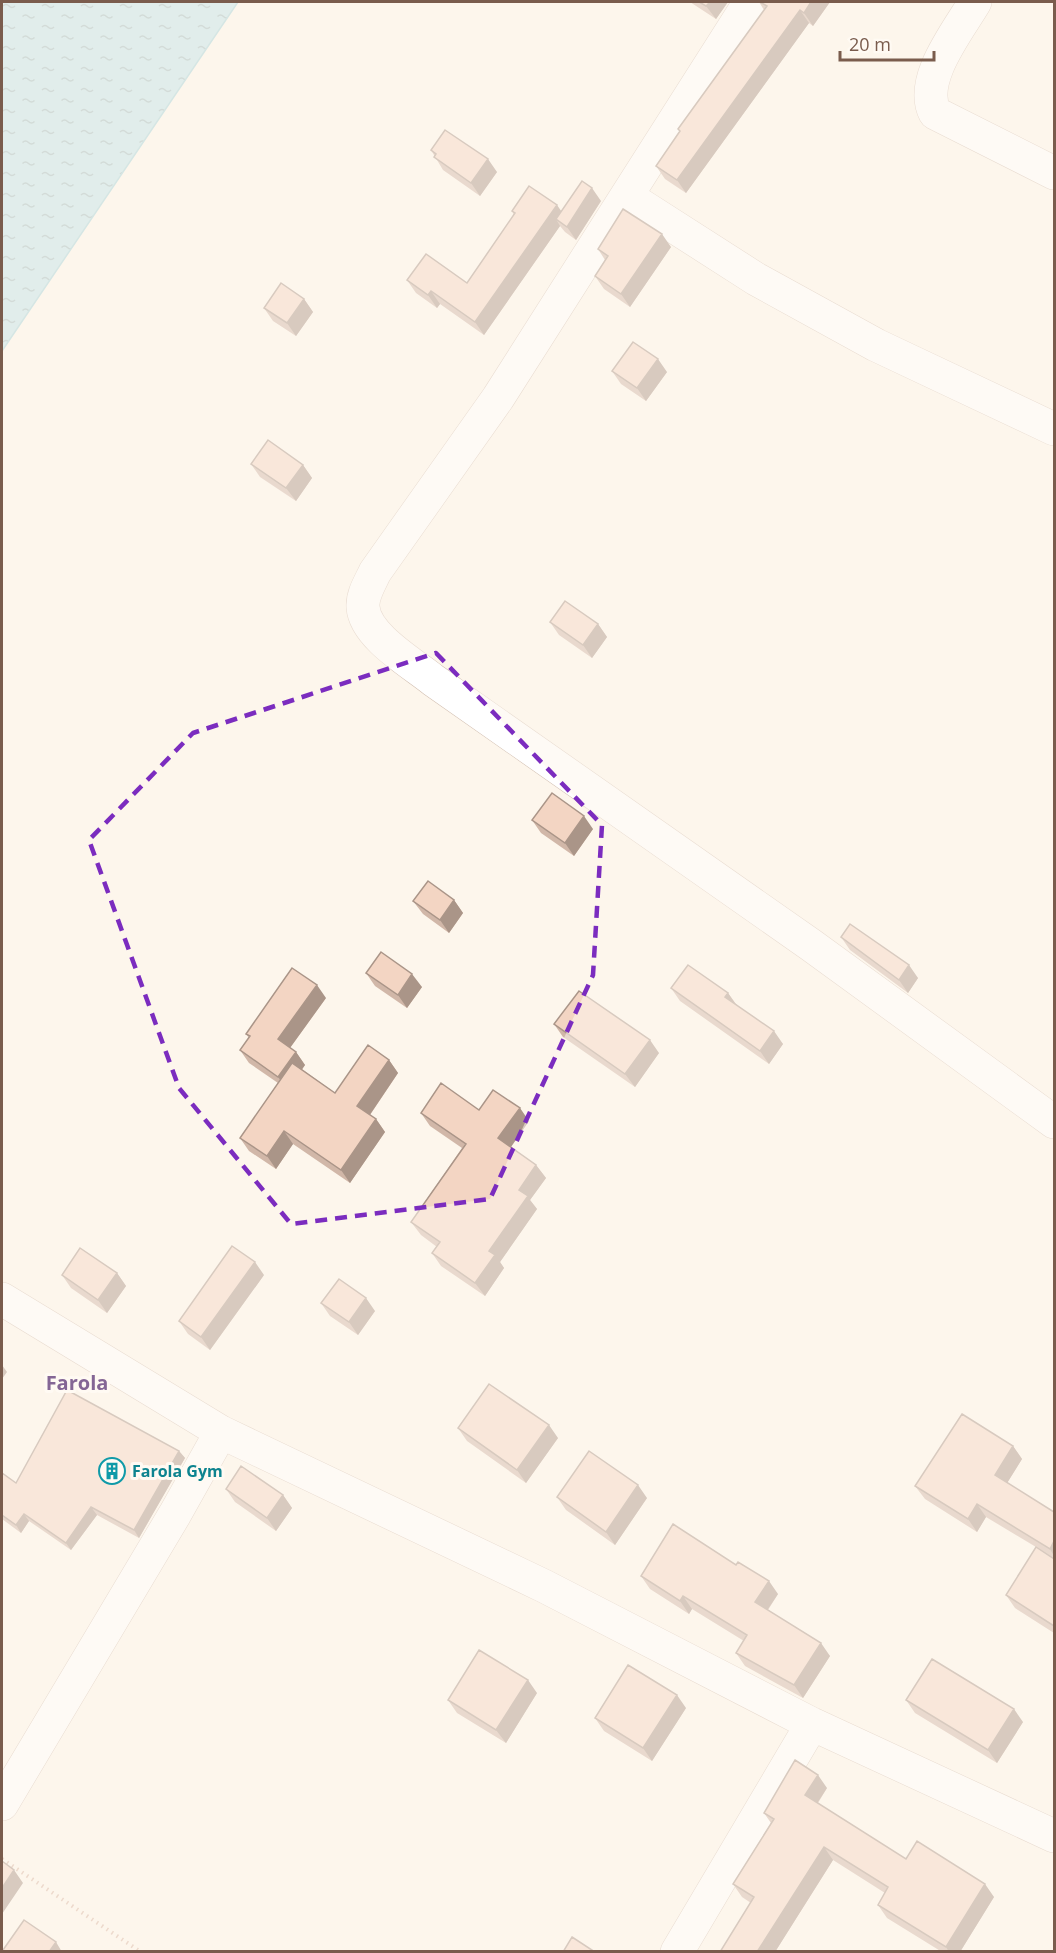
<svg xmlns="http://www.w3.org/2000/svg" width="1056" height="1953" font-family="'Open Sans',sans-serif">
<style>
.water{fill:url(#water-ripples);stroke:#a5d3da;stroke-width:1.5}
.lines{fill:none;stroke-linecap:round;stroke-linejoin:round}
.minor-casing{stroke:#d1beb0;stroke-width:34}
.path{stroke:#d9b8a5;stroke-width:4;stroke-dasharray:1.5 4.5;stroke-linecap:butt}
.minor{stroke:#fff;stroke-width:33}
.wall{fill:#d1b7a8}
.shaded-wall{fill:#aa9588}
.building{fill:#f3d5c3;stroke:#aa9588;stroke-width:1.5}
.marked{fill:none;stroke:#7b2cbf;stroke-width:4.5;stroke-dasharray:12 8;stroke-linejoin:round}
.labels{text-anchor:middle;stroke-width:6;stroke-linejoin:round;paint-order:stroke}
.culture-label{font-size:16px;font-weight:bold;fill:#0d838f;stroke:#fffaf3;text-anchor:start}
.quarter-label{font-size:20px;font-weight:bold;fill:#846695;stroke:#fffaf3}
</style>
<defs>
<pattern id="water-ripples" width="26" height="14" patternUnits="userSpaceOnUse" patternTransform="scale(1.5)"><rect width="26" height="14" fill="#bfe3e8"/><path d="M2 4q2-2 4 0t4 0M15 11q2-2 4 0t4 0" fill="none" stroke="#a0bbbe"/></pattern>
</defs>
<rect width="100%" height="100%" fill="#fdf6ec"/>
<path class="water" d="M2,2h236l-236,349z"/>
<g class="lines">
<defs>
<path id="minor" d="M750,2l-252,396 -123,174c-5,11 -13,23 -12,35 2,29 49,56 70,73l378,265 243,177
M975,2c-17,29 -57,78 -40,111l119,60
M628,197l128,82 120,66 178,84
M2,1299l219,133 323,154 268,138 242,112
M2,1804l173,-290 46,-82
M677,1952l135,-228"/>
</defs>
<use href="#minor" class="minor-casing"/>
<path class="path" d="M2,1859l139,93"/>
<use href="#minor" class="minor"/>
</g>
<path class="wall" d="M690,2h38l-12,17z
M759,2h71l-17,24 -4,-3 -123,170 -21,-14 -9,-13 24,-34 -2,-3 86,-119z
M431,150l66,22 -17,24 -37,-26z
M601,201l-25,39 -11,-8 -5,-6 -76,109 -44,-31 -3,4 -21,-15 -9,-13 60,3 47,-68 -2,-4 49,1z
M671,247l-41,60 -26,-18 -9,-13 10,-16 -7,-11z
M304,299l9,13 -17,24 -23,-15 -9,-13z
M612,371l55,1 -21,29 -25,-17z
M251,464l52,1 9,13 -16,23 -36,-24z
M550,622l48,2 9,13 -15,21 -33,-23z
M532,820l61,9 -19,27 -33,-23z
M454,900l9,13 -14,20 -26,-19 -10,-13z
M841,937l77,41 -10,15 -58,-43z
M366,973l56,14 -15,21 -32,-22z
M671,988l57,5 8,11 47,40 -14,20 -89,-63z
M326,998l-36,50 6,4 9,13 -3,4 33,24 54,-33 9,13 -28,42 6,4 9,13 -35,51 -57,-39 -17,25 -27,-18 -9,-13 38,-55 -29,-20 -9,-13 9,-12 -3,-4z
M554,1024l105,29 -24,34 -72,-50z
M479,1110l50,11 -18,26 25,18 10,13 -16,22 7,9 -37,53 4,6 -19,28 -44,-30 -9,-13 5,-6 -16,-12 -10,-13 51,-74 -32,-22 -9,-13z
M117,1273l9,13 -19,27 -36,-25 -9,-13z
M264,1275l-54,75 -22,-16 -9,-13z
M321,1303l54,8 -17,24 -28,-19z
M458,1428l100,10 -32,45 -59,-42z
M1013,1446l9,13 -15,24 47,29v121l-39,-25 -9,-13 30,-48 -50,-30 -9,15 -52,-33 -10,-13z
M179,1451l6,7 -46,80 -42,-23 -26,35 -42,-29 -8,12 -19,-14v-46l14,10z
M226,1489l57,6 9,13 -16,23 -41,-29z
M557,1497l90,1 -32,47 -49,-35z
M641,1576l137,18 -10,16 62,46 -27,42 -58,-32 -9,-13 8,-12 -52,-32 -3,5 -39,-25z
M537,1693l-31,50 -49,-30 -9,-13z
M906,1700l117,22 -26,41 -82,-50z
M686,1708l-34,53 -48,-30 -9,-13z
M827,1788l-9,15 88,56 88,38 -34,55h-18l-55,-34 -9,-13 7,-12 -52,-33 -58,92h-55l31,-49 -9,-6 -9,-13 38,-61 -7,-10z"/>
<path class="shaded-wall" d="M710,2h18l-12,17 -10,-13z
M811,2h19l-17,24 -9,-13z
M800,10l9,13 -123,170 -9,-13z
M488,159l9,13 -17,24 -9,-13z
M592,188l9,13 -25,39 -9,-13z
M557,205l9,13 -10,1 4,7 -76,109 -9,-13z
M662,234l9,13 -41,60 -9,-13z
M431,291l9,13 -3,4 -9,-13z
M304,299l9,13 -17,24 -9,-13z
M658,359l9,13 -21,29 -9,-13z
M303,465l9,13 -16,23 -10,-13z
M598,624l9,13 -15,21 -9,-13z
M584,816l9,13 -19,27 -9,-13z
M454,900l9,13 -14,20 -9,-13z
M909,965l9,13 -10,15 -9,-13z
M412,974l10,13 -15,21 -9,-13z
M317,985l9,13 -39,54 -9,-13z
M728,993l9,13 -12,-9z
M774,1031l9,13 -14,20 -9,-13z
M650,1040l9,13 -24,34 -10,-13z
M296,1052l9,13 -17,25 -10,-13z
M389,1060l9,13 -31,46 -10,-13z
M520,1108l9,13 -21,30 -10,-13z
M376,1119l9,13 -35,51 -9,-13z
M284,1131l9,13 -17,25 -9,-13z
M536,1165l10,13 -16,22 7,9 -37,53 4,6 -19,28 -10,-13 14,-32 30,-61z
M255,1262l9,13 -54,75 -9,-13z
M117,1273l9,13 -19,27 -9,-13z
M366,1298l9,13 -17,24 -9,-13z
M2,1365l5,7 -5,7z
M549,1425l9,13 -32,45 -9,-13z
M1013,1446l9,13 -18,29 -9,-13z
M179,1451l6,7 -46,80 -5,-8z
M638,1485l9,13 -32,47 -9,-13z
M283,1495l9,13 -16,23 -9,-13z
M977,1504l9,13 -9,15 -9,-13z
M91,1507l6,8 -26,35 -5,-7z
M24,1514l5,7 -8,12 -5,-8z
M1054,1541v15l-4,-7z
M769,1581l9,13 -14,21 -9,-13z
M683,1596l9,13 -3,5 -9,-13z
M821,1643l9,13 -27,42 -9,-13z
M528,1680l9,13 -31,50 -10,-13z
M677,1695l9,13 -34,53 -9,-13z
M1014,1709l9,13 -26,41 -9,-13z
M818,1775l9,13 -13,20 -9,-13z
M824,1847l9,13 -58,92h-18z
M14,1870l9,13 -21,31v-26z
M985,1884l9,13 -34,55h-11l-3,-5z
M56,1942l6,10h-13z"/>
<path class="building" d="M699,2h11l-4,4z
M760,2h51l-7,11 -4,-3 -123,170 -21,-14 24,-35 -2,-2 89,-123z
M445,130l43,29 -17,24 -37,-26 2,-3 -5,-4z
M582,181l10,7 -25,39 -11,-8z
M529,186l28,19 -82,117 -44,-31 -3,4 -21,-15 19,-26 41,29 48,-70 -3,-2z
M623,209l39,25 -41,60 -26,-18 13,-20 -10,-7z
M281,283l23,16 -17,24 -23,-15z
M633,342l25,17 -21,29 -25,-17z
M268,440l35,25 -17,23 -35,-24z
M565,601l33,23 -15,21 -33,-23z
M552,793l32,23 -19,27 -33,-23z
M428,881l26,19 -14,20 -27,-19z
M850,924l59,41 -10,15 -58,-43z
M381,952l31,22 -14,21 -32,-22z
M688,965l40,28 -3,4 49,34 -14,20 -89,-63z
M292,968l25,17 -39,54 18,13 -18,25 -38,-27 10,-14 -4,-2z
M579,991l71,49 -25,34 -71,-50z
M368,1045l21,15 -32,46 19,13 -35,51 -57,-39 -17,25 -27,-18 52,-75 43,30z
M441,1083l38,27 14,-20 27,18 -22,30 38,27 -17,25 9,6 -39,55 6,4 -20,28 -43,-30 8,-11 -29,-20 55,-78 -45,-31z
M232,1246l23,16 -54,75 -22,-16z
M80,1248l37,25 -19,27 -36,-25z
M339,1279l27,19 -17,24 -28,-19z
M489,1384l60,41 -32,45 -59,-42z
M67,1390l112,61 -45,79 -43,-23 -25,36 -42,-29 -8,11 -14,-10v-42l14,10z
M962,1414l51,32 -18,29 59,37v29l-4,8 -73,-45 -9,15 -53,-33z
M589,1451l49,34 -32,47 -49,-35z
M241,1466l42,29 -16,23 -41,-29z
M673,1524l63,41 2,-3 31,19 -14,21 66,41 -27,42 -58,-32 11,-18 -64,-39 -3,5 -39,-25z
M1036,1547l18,12v67l-48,-31z
M479,1650l49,30 -32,50 -48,-30z
M932,1659l82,50 -26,41 -82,-50z
M628,1665l49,30 -34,53 -48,-30z
M795,1760l23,15 -13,20 101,64 11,-18 68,43 -39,63 -68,-42 10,-18 -64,-40 -67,105h-37l34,-55 -21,-13 41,-65 -10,-6z
M2,1861l12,9 -12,18z
M24,1920l32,22 -7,10h-44l-2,-2z
M572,1937l23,15h-32z"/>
<path d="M0 0H1056V1953H0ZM436,653l166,172 -9,150 -103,224 -199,25 -112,-136 -90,-248 104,-107z" fill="#fdf6ec" fill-opacity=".55" fill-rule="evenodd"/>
<path class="marked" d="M436,653l166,172 -9,150 -103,224 -199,25 -112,-136 -90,-248 104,-107z"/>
<defs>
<symbol id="building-ring" viewBox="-11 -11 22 22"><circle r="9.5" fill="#fffaf3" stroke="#0f9aa8" stroke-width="1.5"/><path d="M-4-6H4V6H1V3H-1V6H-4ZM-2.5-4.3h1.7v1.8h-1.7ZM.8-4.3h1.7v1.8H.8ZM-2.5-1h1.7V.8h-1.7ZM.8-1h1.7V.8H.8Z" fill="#0f9aa8"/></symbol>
</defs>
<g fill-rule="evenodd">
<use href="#building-ring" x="97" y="1456" width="30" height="30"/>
</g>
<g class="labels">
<g class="culture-label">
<text x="132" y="1477">Farola Gym</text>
</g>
<g class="quarter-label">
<text x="77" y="1390">Farola</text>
</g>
</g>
<rect width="1056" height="1953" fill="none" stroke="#7a5c4d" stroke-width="6"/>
<path d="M840 51v9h94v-9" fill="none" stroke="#7a5c4d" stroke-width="3"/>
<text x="849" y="51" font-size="18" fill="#7a5c4d" stroke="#fffaf3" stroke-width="4.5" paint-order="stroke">20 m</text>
</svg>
